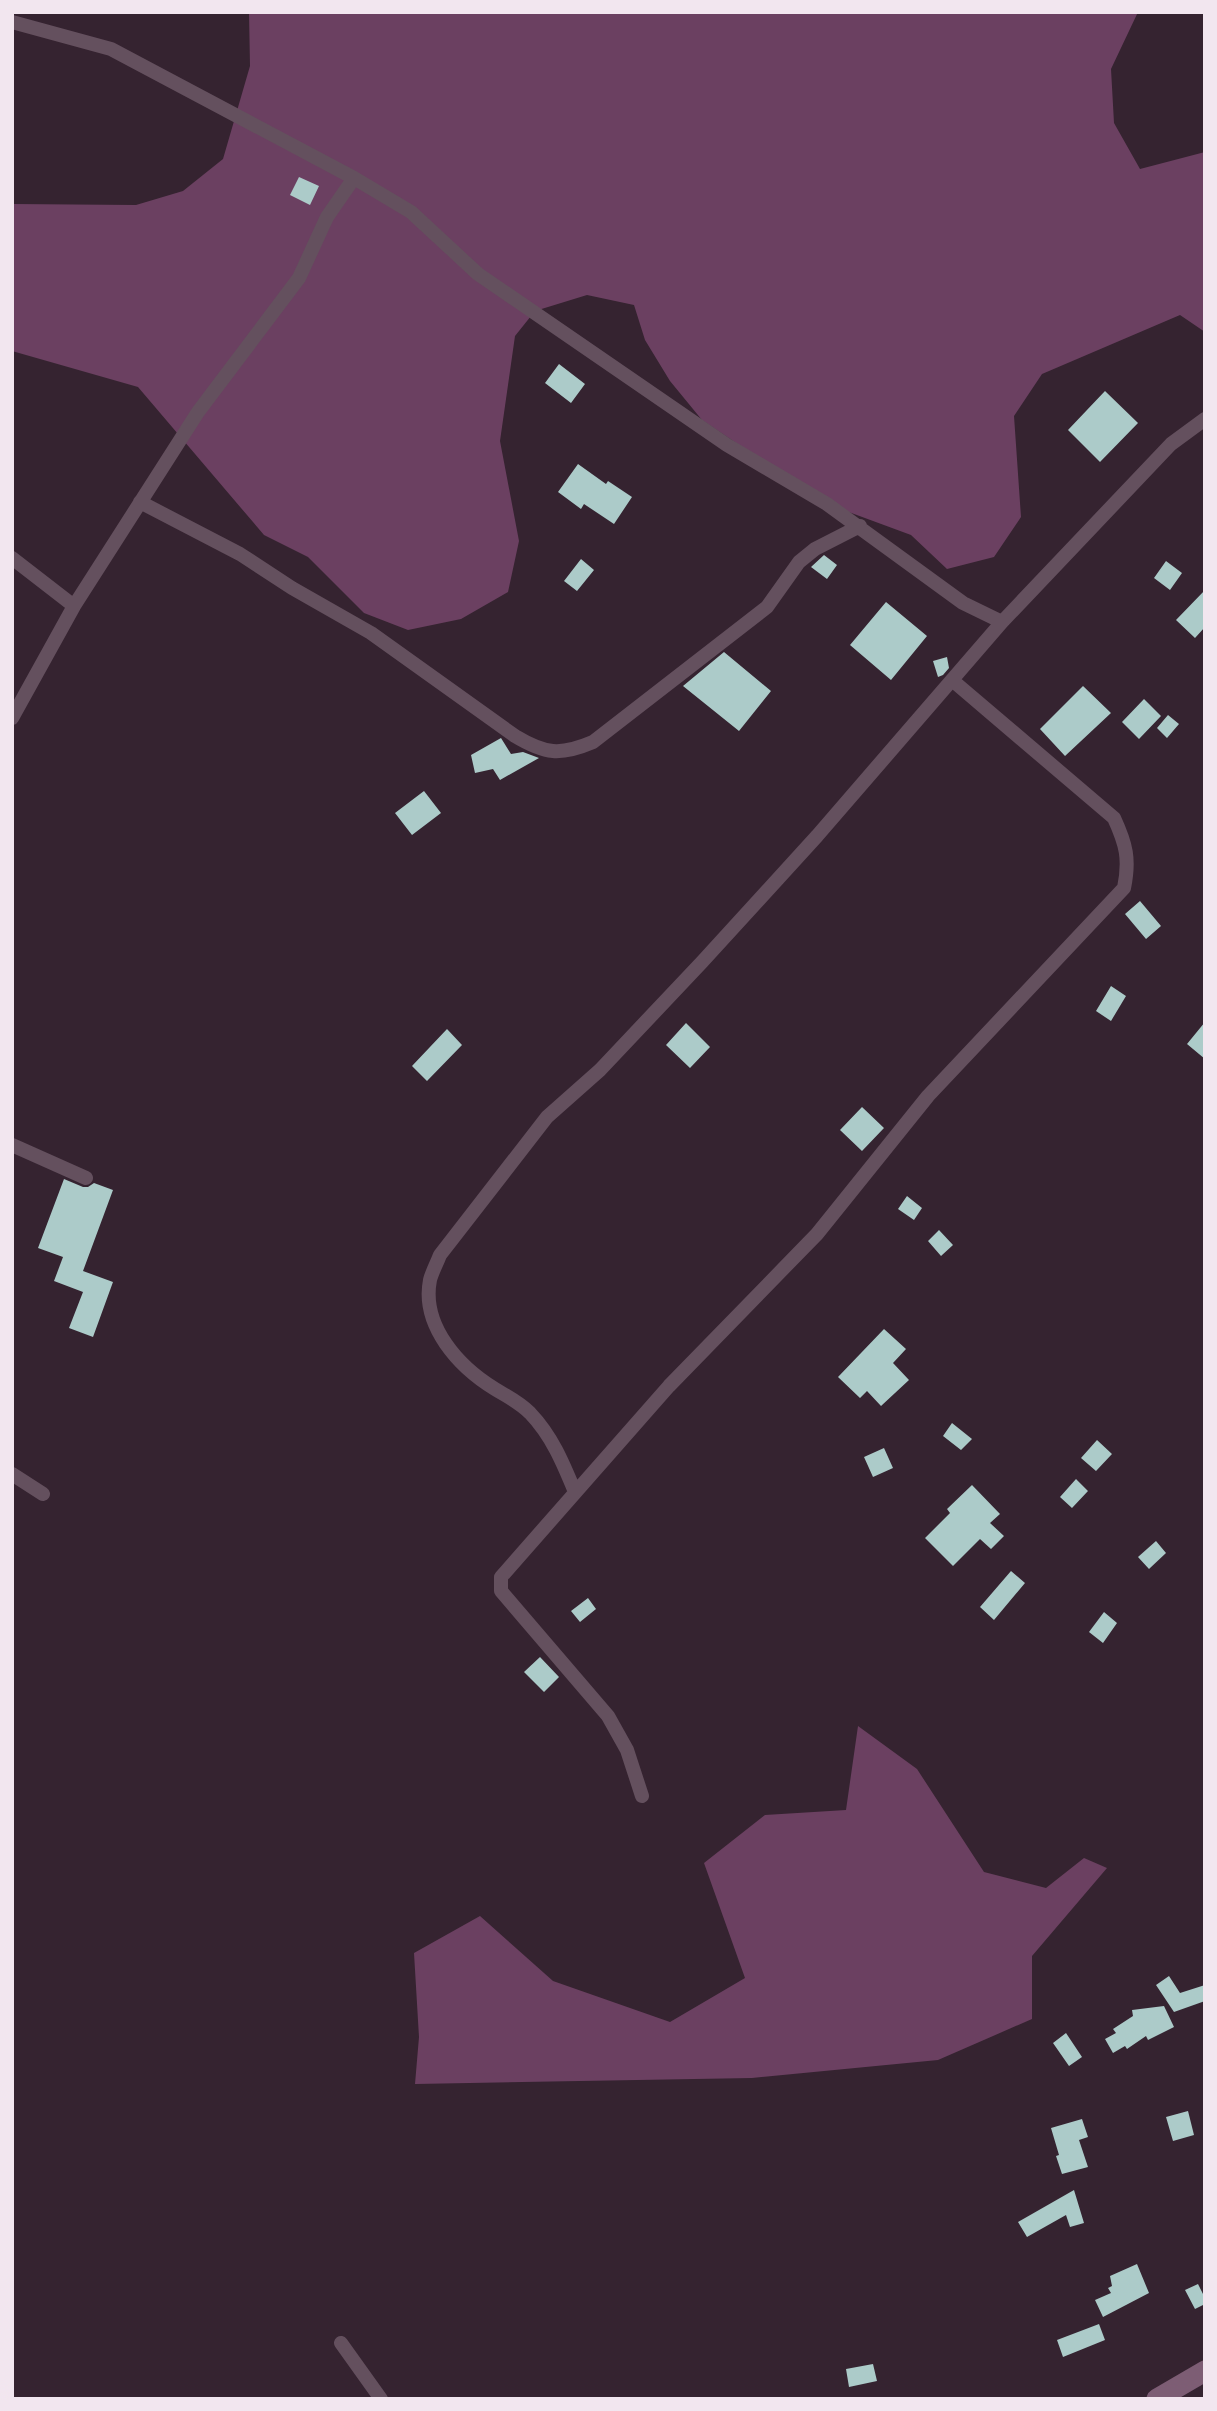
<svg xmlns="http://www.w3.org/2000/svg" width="1217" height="2411" font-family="Cabin,sans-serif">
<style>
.grass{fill:#6b4061}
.building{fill:#accbc9}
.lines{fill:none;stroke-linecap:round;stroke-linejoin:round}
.minor{stroke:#64505e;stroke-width:14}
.secondary{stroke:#7d5d74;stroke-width:21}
</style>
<rect width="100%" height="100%" fill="#352330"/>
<path class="grass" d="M249,12h889l-27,57 3,54 26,46 65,-17v180l-25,-17 -138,59 -28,42 7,101 -27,40 -47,12 -36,-34 -84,-31 -125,-84 -32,-39 -25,-41 -11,-35 -47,-10 -52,16 -20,25 -15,105 19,100 -11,51 -47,27 -53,11 -44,-17 -56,-56 -44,-22 -126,-148 -126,-36v-147l124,1 47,-14 40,-32 27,-93z
M858,1726l59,43 67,103 62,16 38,-30 23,10 -75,88v63l-94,41 -186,18 -337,6 4,-47 -5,-84 66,-37 73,65 117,41 75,-44 -41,-115 61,-48 81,-5z"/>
<path class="building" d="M299,177l20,9 -9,19 -20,-10z
M559,364l26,20 -14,19 -26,-20z
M1105,391l33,32 -38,39 -32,-32z
M578,464l28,20 2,-3 24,16 -18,27 -30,-20 -3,5 -23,-17z
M824,555l13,10 -10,14 -16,-12z
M581,559l13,11 -17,21 -13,-10z
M1166,561l16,12 -12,17 -16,-12z
M1205,590v37l-10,11 -19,-18z
M886,602l41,34 -36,44 -41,-35z
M724,652l47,39 -32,40 -56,-45z
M947,657l2,11 -6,7 -5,2 -5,-16z
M1083,686l28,27 -46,43 -25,-27z
M1144,699l17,17 -22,23 -17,-17z
M1168,715l11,9 -12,14 -10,-10z
M501,738l10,16 12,-2 16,6 -39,22 -7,-11 -18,4 -4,-18z
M424,791l17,22 -29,22 -17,-22z
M1140,901l21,25 -15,13 -21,-25z
M1111,986l15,10 -15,25 -15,-10z
M1205,1022v37l-18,-15z
M686,1023l24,24 -20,21 -24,-23z
M447,1029l15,16 -35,36 -15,-15z
M862,1107l22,21 -22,23 -22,-21z
M64,1179l19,8h5l6,-4 19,7 -30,81 30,11 -20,55 -24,-9 14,-36 -29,-11 9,-24 -25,-9z
M907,1196l15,12 -8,12 -16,-11z
M939,1230l14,15 -12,11 -13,-15z
M884,1329l22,20 -13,14 16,17 -28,26 -14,-15 -7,7 -22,-21z
M952,1423l20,16 -11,11 -18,-14z
M1097,1440l15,14 -16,17 -15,-13z
M884,1448l9,20 -20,9 -9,-20z
M1076,1479l12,12 -16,17 -12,-11z
M972,1485l28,29 -10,9 14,13 -13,13 -11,-10 -27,27 -28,-28 25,-25 -3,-4z
M1156,1541l10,12 -17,16 -11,-12z
M1011,1571l14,12 -31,37 -14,-13z
M588,1598l8,11 -16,13 -9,-11z
M1104,1612l13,11 -14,20 -14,-11z
M540,1657l19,20 -15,15 -20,-20z
M1169,1976l11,17 25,-8v16l-31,11 -18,-27z
M1164,2006l10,21 -26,13 -2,-4 -19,13 -2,-3 -12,7 -8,-14 11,-6 -3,-4 20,-13 -1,-6z
M1066,2033l16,24 -13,9 -16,-23z
M1188,2111l6,24 -21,6 -7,-24z
M1082,2119l6,18 -9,3 9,27 -26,7 -6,-18 3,-1 -8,-27z
M1074,2190l10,33 -14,4 -4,-12 -39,22 -9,-15z
M1137,2264l12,29 -46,24 -8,-17 16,-7 -3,-5 4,-2 -2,-10z
M1198,2284l7,14v6l-10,5 -10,-19z
M1099,2324l6,16 -42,17 -6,-17z
M873,2364l4,17 -28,6 -3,-18z"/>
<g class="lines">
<path class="minor" d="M12,22l99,27 243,129
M140,502l100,52 52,34 79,45 144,103c30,18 45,20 78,6l174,-135 32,-45 16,-13 45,-23
M12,558l62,48
M12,718l62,-112 124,-194 101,-134 28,-61 27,-39 57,34 67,62 249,171 100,59 136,99 39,19
M12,1145l74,33
M12,1474l31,20
M575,1492c-12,-29 -23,-56 -45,-79 -11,-11 -22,-16 -35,-24 -36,-22 -74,-63 -65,-109 2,-8 7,-17 10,-25l107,-138 53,-47 102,-108 115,-126 185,-214 169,-178 34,-25
M642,1796l-15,-46 -19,-34 -107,-125v-14l168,-191 148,-152 111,-138 196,-208c6,-29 2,-44 -10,-70l-162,-138
M341,2343l40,56"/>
<path class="secondary" d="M1157,2399l48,-28"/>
</g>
<rect width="1217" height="2411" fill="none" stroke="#f2e6ef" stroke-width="28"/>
</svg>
